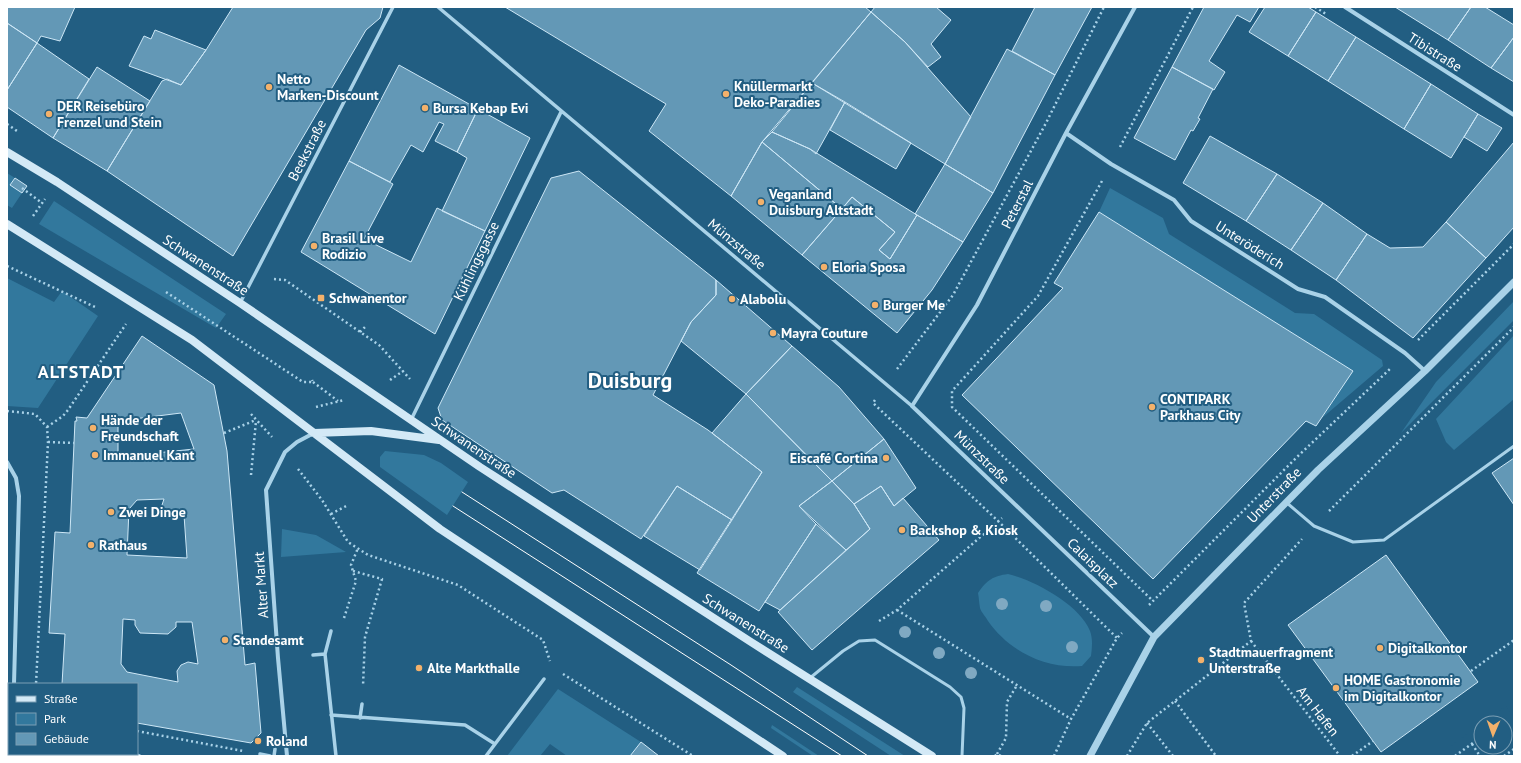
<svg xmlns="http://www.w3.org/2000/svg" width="1521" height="763" font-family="'PT Sans',sans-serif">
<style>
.green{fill:#32789d}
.pier{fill:#225e82}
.building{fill:#6398b6;stroke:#cde7f6;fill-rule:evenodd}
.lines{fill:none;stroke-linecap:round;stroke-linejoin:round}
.path{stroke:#a9d2e8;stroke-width:2.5;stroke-dasharray:2 3;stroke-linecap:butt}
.service{stroke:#a9d2e8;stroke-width:3}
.pedestrian{stroke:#a9d2e8;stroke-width:3.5}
.minor{stroke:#a9d2e8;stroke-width:4}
.tertiary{stroke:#a9d2e8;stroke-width:7}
.secondary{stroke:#d3e9f6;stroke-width:8}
.tram{stroke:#fff;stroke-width:1}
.tree{fill:#80a9c2}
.poi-dot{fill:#f3b16b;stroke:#225e82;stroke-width:1.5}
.labels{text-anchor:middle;stroke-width:4;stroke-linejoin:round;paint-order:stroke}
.street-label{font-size:14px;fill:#fff;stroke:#225e82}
.poi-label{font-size:14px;font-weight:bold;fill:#fff;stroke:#225e82;text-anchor:start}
.district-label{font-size:18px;font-weight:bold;letter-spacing:1px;fill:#fff;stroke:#225e82}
.town-label{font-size:22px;font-weight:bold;fill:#fff;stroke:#225e82}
</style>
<rect width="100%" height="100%" fill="#225e82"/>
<path class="green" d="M7,173l8,5 -5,7 12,8 -10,15 -5,-3z
M1110,188l53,30 6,16 126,79 19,1 68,46 1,6 -61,52 30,-47 -253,-159z
M54,201l172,113 -10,14 -177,-104z
M7,278l47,24 8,-11 36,25 -60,92 -31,-2z
M1514,301v19l-113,113 35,-51z
M1514,335v64l-60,51 -8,-8 -10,-23z
M385,451l39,4 17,8 27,19 -21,33 -67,-48v-10z
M282,529l34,6 30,17 -65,5z
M1008,574c26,6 72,31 82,57 3,8 2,17 1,25l-9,10c-37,3 -73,-15 -94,-45 -2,-4 -7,-9 -8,-13 -1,-5 -1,-10 -2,-15 9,-13 15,-17 30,-19z
M797,687l108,69h-14l-98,-64z
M558,689l83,53 -11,14h-63l-17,-12 -10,12h-33z
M772,725l47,31h-6l-42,-28z"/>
<path class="pier" d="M1506,706l8,12v8l-9,6v-9h-23z
M1481,724v23h24v-3l9,-6v18h-77z"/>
<path class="building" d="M7,7h68l-15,34 -19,-5 -4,7 -30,-20z
M233,7h150l-3,11 -14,12 -133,226 -126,-85 55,-90 5,-2 14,6 25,-35z
M505,7h360l6,5 -109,130 -31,54 -82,-65 17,-27z
M875,7h61l15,13 -20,24 10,13 -13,10 -23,-25 -34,-30z
M1035,7h57l-37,68 -43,-24z
M1204,7h55l-9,15 -13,-7 -28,46 16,11 -11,18 -42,-23z
M1265,7h43l8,5 -28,44 -39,-24z
M1395,7h76l-23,33z
M1471,7h14l29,18v12l-23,31 -43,-28z
M871,12l34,30 66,75 -26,47 -133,-81z
M1316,12l40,25 -28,44 -40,-25z
M7,23l30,20 -30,47z
M155,30l51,20 -25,35 -52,-19 15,-30 7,3z
M1356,37l75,47 -27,45 -76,-48z
M1514,37v45l-23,-14z
M37,43l52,36 -36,59 -46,-31v-17z
M1007,49l48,26 -62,118 -48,-29z
M399,65l79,44 -21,43 -22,-11 9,-17 -5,-2 -16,30 -12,-7 -21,37 -41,-21z
M97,67l53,34 -43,70 -54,-33z
M1172,67l41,22 -15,29 2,1 -7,12 -2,-1 -16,30 -41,-22z
M812,83l33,19 -29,52 -6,-5 -38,-17z
M1431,84l47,30 -27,44 -47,-29z
M845,102l66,41 -15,26 -66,-39z
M478,109l52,29 -45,93 -43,-20 25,-53 -10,-6z
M1478,114l24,14 -15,23 -23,-14z
M772,132l38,17 107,66 -27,44 -11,-9 16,-18 -43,-35 -10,12 -80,-67z
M1210,136l67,38 -31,47 -63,-38z
M762,142l80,67 -40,46 -71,-59z
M1514,142v85l-28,31 -40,-36z
M349,161l44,23 -29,55 47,23 26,-54 48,23 -50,103 -134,-82z
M945,164l48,29 -30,49 -48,-28z
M579,171l137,109v15l-25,27 -38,73 55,35 54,42 -30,48 -55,-34 -36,53 -77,-49 -12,3 -110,-73 -4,-12 113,-230z
M1277,174l46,29 -32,47 -45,-29z
M15,178l12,8 -5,7 -12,-8z
M852,197l43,35 -16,18 11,9 27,-44 46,27 -31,48 -35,43 -95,-78z
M1323,203l44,31 -31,46 -45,-30z
M1099,212l254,159 -37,55 -10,-5 -153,158 -191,-184 101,-107 -9,-5z
M1446,222l40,36 -73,80 -77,-58 31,-46 23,14 33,-1z
M716,280l76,66 -46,48 -65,-53 10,-19 25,-27z
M142,336l72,49 13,66 18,214 10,-2 6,70 -10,10 -114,-20v-39h-75l3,-50 -16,-1 6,-101 15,1 5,-112h2l-1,-4 11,1zM181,413l13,36 -76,8v-36zM164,499l-3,9 5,8 9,4 9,-5 3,43 -60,-3 2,-46 8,-9zM123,619l12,1v5l5,8 28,1 8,-7v-5h16l6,42 -10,-2 -7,3 -4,6 1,11 -51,-10 -6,-8z
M792,346l47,41 45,52 -52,42 -86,-87z
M746,394l86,87 -33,25 17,18 -57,87 -62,-38 65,-101 -50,-39z
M884,439l32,49 -22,18 -13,-20 -27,18 -22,-23z
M1514,458v47l-22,-32z
M832,481l22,23 16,25 -24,21 -47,-44z
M677,486l55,34 -32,50 -56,-34z
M881,486l13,20 9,-8 36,42 -127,110 -34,-38 92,-83 -16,-25z
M816,524l30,26 -66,60 -15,-8z
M1386,555l92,127 -97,70 -93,-127z
M641,742l18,14h-29z"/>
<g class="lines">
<path class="path" d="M1315,7l11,7
M7,124l10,7
M1120,147l73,-140
M1102,181l-64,115 -86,95v16l201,194
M22,188l20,15
M33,216l12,-17
M7,266l88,41
M274,279l11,1 94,65 31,34
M166,292l137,90h10l-1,-2
M360,332l5,-5
M1418,340l96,-96
M897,369l56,-74 93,-172 58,-116
M390,380l13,-9
M313,382l25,19
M875,400l-2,3 125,118 119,117
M316,407l28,-7
M7,411l28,3 12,13 1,15 -12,242
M251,414l21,23
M47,427l16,-11 5,-6 58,-86
M224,433l32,-13
M48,442l26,1
M298,469l24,31 26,42 20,13 90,30 85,55 7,21
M251,475l5,-54
M1329,511l185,-184
M331,514l17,-9
M353,571l29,8 -17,58 -2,49
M1149,605l149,-149 93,-88
M897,610l174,109
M344,618l12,-37 -5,-16 7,-17
M879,621l18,-11 105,-92
M1251,641l89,115
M1471,671l43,-31
M563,674l130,82
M1175,701l41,55
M1147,723l26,33
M1501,723l4,-3
M137,731l106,20
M1472,744l8,12
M7,753h2
M12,754l11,2
M997,754l9,-16 1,-36 10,-17
M995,756l2,-2 4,2
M1054,756l17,-37 46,-81 5,-5
M1127,756l20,-33 104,-82 -7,-38 58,-64
M1352,756l21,-15
M1455,756l26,-19
M1504,756l10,-7"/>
<path class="service" d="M1287,503l27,23 39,16 31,-2 130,-94
M810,678l33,-27 16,-10 16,-1 75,47 11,10 3,11 -2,48"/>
<path class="pedestrian" d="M438,7l474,399
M240,303l153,-296
M411,420l150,-308
M325,654l6,-23
M313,655l12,-1 11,102
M331,715l134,10 30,19
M360,718l2,-14
M260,754l10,2
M274,756l1,-7
M486,756l58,-77"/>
<path class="minor" d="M1135,7l-69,126 -89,172 -65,101 242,231
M1345,7l169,108
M1066,133l45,31 63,36 17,21 107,68 27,8 80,56 20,18
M7,462l9,16 3,18 -5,188
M128,754l11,2
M287,756l-9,-98 -12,-168 19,-38 12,-10 17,-9"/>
<path class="tertiary" d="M1090,756l64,-119 164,-167 107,-99 89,-89"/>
<path class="secondary" d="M7,152l50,30 183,121 240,164 271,175 181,114
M7,224l185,116 248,189 343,227
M314,433l57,-2 68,9"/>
<path class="tram" d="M462,492l269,173 137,91
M453,506l389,250"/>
</g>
<g class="tree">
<circle cx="1002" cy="604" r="6"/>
<circle cx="1046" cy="606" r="6"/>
<circle cx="905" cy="632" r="6"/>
<circle cx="1072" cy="647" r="6"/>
<circle cx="939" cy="653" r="6"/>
<circle cx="971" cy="673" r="6"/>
</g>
<g class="poi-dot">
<circle cx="269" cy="87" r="4"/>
<circle cx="726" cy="94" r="4"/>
<circle cx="425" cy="108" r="4"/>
<circle cx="49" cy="114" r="4"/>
<circle cx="761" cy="202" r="4"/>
<circle cx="314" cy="246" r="4"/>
<circle cx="824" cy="267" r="4"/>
<rect x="317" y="294" width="8" height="8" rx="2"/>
<circle cx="732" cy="299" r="4"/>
<circle cx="875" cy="305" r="4"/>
<circle cx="773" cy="333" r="4"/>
<circle cx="1152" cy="407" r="4"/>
<circle cx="93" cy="428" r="4"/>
<circle cx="95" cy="455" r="4"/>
<circle cx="886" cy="458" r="4"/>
<circle cx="111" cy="512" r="4"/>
<circle cx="902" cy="530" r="4"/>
<circle cx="91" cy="545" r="4"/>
<circle cx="225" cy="640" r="4"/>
<circle cx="1380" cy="648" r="4"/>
<circle cx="1201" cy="660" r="4"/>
<circle cx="419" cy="668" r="4"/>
<circle cx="1336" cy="688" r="4"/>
<circle cx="258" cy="741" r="4"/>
</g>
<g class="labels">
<g class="street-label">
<text transform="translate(1435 52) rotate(32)" y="5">Tibistraße</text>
<text transform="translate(307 150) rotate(-63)" y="5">Beekstraße</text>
<text transform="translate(1017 204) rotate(-63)" y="5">Peterstal</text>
<text transform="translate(737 244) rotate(40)" y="5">Münzstraße</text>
<text transform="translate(1250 245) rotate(32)" y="5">Unteröderich</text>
<text transform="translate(476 261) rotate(-64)" y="5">Kühlingsgasse</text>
<text transform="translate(206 265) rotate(33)" y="5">Schwanenstraße</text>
<text transform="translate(474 447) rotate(34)" y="5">Schwanenstraße</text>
<text transform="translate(982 457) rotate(44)" y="5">Münzstraße</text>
<text transform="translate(1274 495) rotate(-46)" y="5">Unterstraße</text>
<text transform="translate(1093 563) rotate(44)" y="5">Calaisplatz</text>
<text transform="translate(261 585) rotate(-94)" y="5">Alter Markt</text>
<text transform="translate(746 623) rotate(32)" y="5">Schwanenstraße</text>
<text transform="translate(1318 711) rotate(52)" y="5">Am Hafen</text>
</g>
<g class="poi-label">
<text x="277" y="84">Netto<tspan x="277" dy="16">Marken-Discount</tspan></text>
<text x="734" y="91">Knüllermarkt<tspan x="734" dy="16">Deko-Paradies</tspan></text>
<text x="57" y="111">DER Reisebüro<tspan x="57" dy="16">Frenzel und Stein</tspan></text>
<text x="433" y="113">Bursa Kebap Evi</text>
<text x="769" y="199">Veganland<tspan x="769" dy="16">Duisburg Altstadt</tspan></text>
<text x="322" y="243">Brasil Live<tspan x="322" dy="16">Rodizio</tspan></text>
<text x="832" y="272">Eloria Sposa</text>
<text x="329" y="303">Schwanentor</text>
<text x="740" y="304">Alabolu</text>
<text x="883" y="310">Burger Me</text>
<text x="781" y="338">Mayra Couture</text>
<text x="1160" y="404">CONTIPARK<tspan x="1160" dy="16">Parkhaus City</tspan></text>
<text x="101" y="425">Hände der<tspan x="101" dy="16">Freundschaft</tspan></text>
<text x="103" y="460">Immanuel Kant</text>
<text x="878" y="463" text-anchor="end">Eiscafé Cortina</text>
<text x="119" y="517">Zwei Dinge</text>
<text x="910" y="535">Backshop &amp; Kiosk</text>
<text x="99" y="550">Rathaus</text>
<text x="233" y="645">Standesamt</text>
<text x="1388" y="653">Digitalkontor</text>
<text x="1209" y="657">Stadtmauerfragment<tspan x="1209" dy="16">Unterstraße</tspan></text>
<text x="427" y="673">Alte Markthalle</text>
<text x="1344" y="685">HOME Gastronomie<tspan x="1344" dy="16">im Digitalkontor</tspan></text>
<text x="266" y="746">Roland</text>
</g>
<g class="district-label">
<text x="81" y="378">ALTSTADT</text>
</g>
<g class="town-label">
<text x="630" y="388">Duisburg</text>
</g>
</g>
<rect width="1521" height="763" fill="none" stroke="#ffffff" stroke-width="16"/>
<rect x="8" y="683" width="130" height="72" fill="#225e82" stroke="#7a9eb4"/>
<rect x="16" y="696" width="20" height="6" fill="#d3e9f6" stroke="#7a9eb4"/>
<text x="44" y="703" font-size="12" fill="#ffffff">Straße</text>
<rect x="16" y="713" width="20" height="12" fill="#32789d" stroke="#7a9eb4"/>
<text x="44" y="723" font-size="12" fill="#ffffff">Park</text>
<rect x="16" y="733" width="20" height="12" fill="#6398b6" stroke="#7a9eb4"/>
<text x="44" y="743" font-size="12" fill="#ffffff">Gebäude</text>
<g transform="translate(1493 735) rotate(182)"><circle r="19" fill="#225e82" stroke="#7a9eb4"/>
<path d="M0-3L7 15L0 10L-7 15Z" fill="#f3b16b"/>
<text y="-6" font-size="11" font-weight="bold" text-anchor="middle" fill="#ffffff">N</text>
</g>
</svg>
